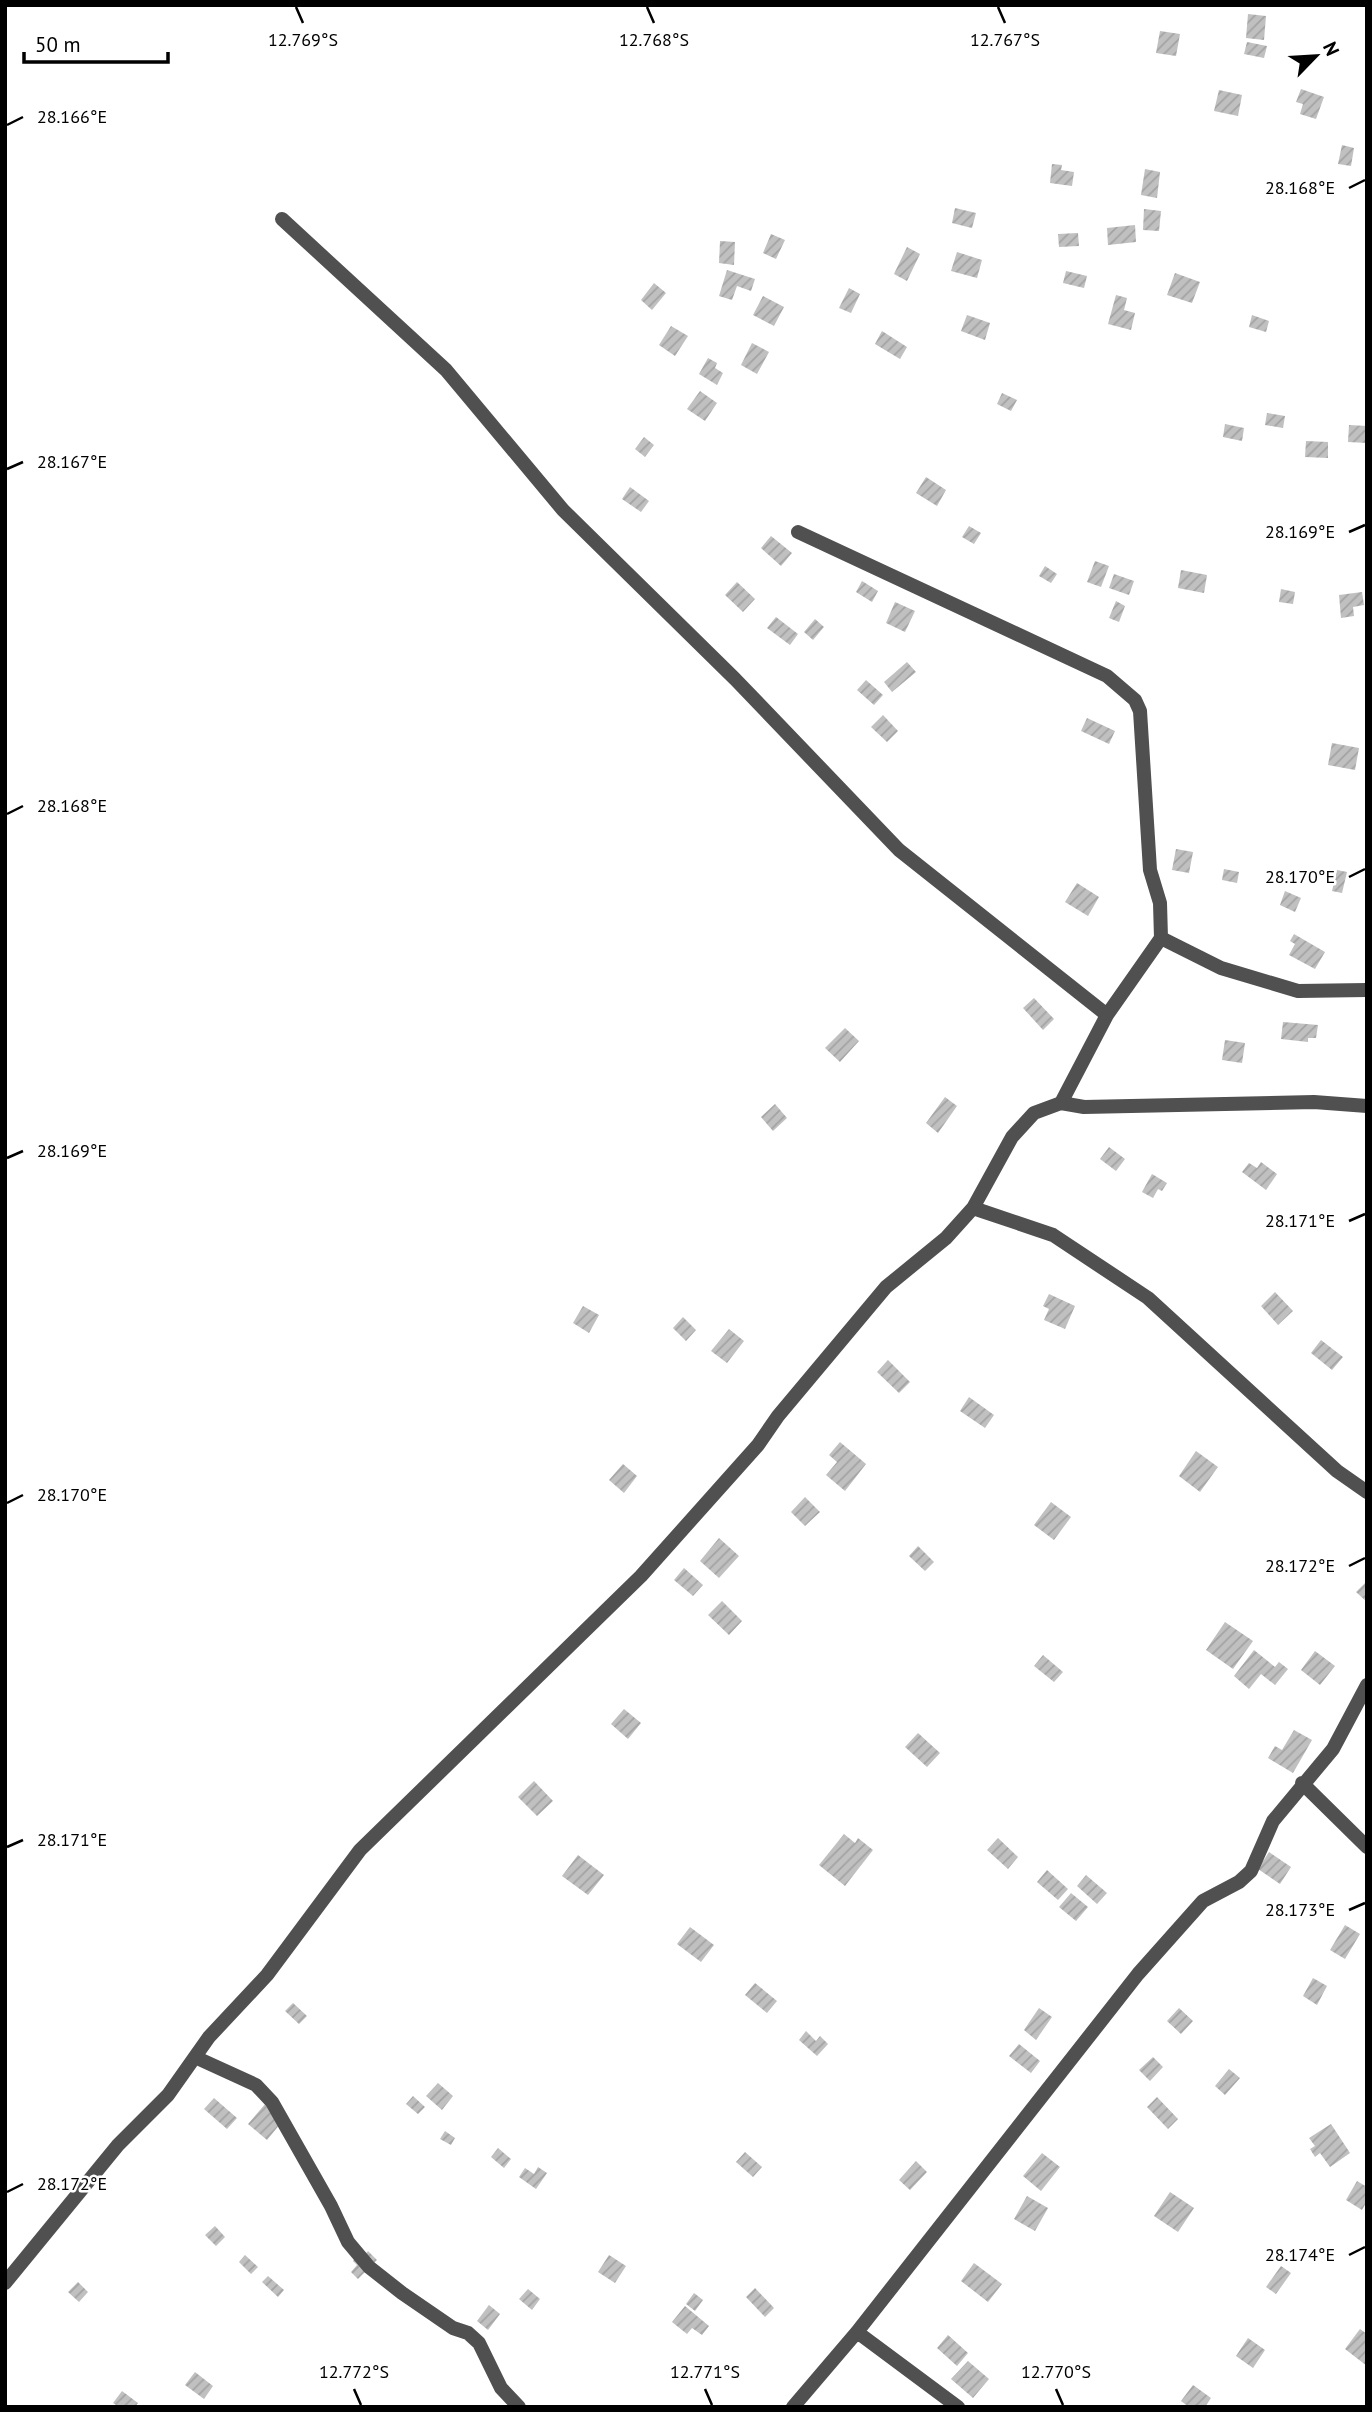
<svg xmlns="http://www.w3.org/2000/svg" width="1372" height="2412" font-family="'PT Sans',sans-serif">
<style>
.building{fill:url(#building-hatch)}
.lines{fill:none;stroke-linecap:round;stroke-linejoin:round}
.minor{stroke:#505050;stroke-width:14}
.ticks{fill:none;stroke:#000;stroke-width:2.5}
.ticks-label{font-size:18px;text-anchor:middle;fill:#000;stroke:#fff;stroke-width:5;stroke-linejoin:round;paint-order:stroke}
</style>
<defs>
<pattern id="building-hatch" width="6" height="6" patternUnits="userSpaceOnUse" patternTransform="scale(1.75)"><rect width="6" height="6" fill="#c0c0c0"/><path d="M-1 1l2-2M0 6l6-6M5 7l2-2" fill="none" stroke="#a3a3a3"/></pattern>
</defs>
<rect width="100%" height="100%" fill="#fff"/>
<path class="building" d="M1248,14l18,2 -2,24 -18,-2z
M1160,31l20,3 -4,22 -20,-3z
M1247,42l20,4 -3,12 -20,-4z
M1301,89l23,8 -8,22 -16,-5 3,-10 -7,-2z
M1219,90l23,5 -4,21 -24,-5z
M1342,145l12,3 -3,18 -13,-2z
M1052,164l10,1 -1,5 13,2 -2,14 -22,-3z
M1145,169l15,3 -3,26 -16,-3z
M955,208l21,5 -4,15 -20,-5z
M1144,209l17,2 -2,20 -16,-1z
M1135,225l1,17 -28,3 -1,-17z
M1078,233l1,13 -20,1 -1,-13z
M771,234l14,6 -9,19 -13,-6z
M720,241l15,1 -1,23 -15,-2z
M907,247l13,7 -13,27 -13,-7z
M957,252l25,8 -5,18 -26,-7z
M727,270l28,9 -4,12 -14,-5 -5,14 -13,-4z
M1066,271l21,5 -3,12 -21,-5z
M1175,273l25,9 -8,21 -25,-8z
M654,283l12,10 -14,17 -11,-10z
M849,288l11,6 -9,19 -12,-5z
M1116,295l11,3 -3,12 11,3 -4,17 -23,-6z
M763,296l21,11 -10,19 -21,-11z
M967,315l23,8 -5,17 -24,-9z
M1252,315l17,6 -3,11 -17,-5z
M671,326l17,10 -13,20 -16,-11z
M882,331l25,16 -7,12 -25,-15z
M752,343l17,9 -12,22 -16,-9z
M708,358l9,5 -2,5 8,5 -6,12 -18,-11z
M700,391l17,12 -12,18 -18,-12z
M1002,393l15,7 -6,11 -14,-7z
M1267,413l18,3 -2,12 -18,-3z
M1225,424l19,4 -2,13 -19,-4z
M1349,425l18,1v17l-19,-1z
M644,437l10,8 -9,12 -10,-8z
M1306,441l22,1v16l-23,-1z
M926,477l20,13 -9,16 -21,-13z
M630,487l19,14 -8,11 -19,-13z
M969,526l12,7 -7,11 -12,-7z
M771,536l21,17 -11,13 -20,-18z
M1095,561l14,5 -8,21 -14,-5z
M1045,566l12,8 -6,9 -12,-7z
M1181,570l26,5 -3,18 -26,-5z
M1114,574l20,7 -5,14 -20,-7z
M862,581l16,10 -6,11 -16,-10z
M737,582l18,17 -12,13 -18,-17z
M1281,589l14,3 -2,12 -14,-2z
M1362,592l2,13 -11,2 1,9 -13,2 -2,-23z
M1116,601l9,5 -6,16 -10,-4z
M895,602l20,9 -10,21 -19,-9z
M776,617l22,17 -8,11 -23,-17z
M815,619l9,8 -11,13 -9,-8z
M907,662l9,10 -24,20 -8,-10z
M866,680l17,15 -9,10 -17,-15z
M883,715l15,16 -11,11 -16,-15z
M1087,718l28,13 -6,13 -28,-13z
M1332,743l27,5 -4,22 -27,-5z
M1176,849l17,3 -4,21 -17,-3z
M1224,869l15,3 -2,11 -15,-3z
M1337,870l10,2 -5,21 -10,-2z
M1077,883l22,14 -11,19 -23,-14z
M1285,891l16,7 -6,14 -15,-7z
M1294,934l31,18 -10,17 -26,-14 6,-11 -5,-3z
M1034,998l20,21 -11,11 -20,-22z
M1283,1022l35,3 -2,13h-8v4l-27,-3z
M845,1028l14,13 -19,21 -15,-14z
M1225,1040l20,3 -3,20 -20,-3z
M945,1097l12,9 -19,27 -12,-10z
M775,1104l12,14 -14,13 -12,-14z
M1109,1147l16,12 -9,12 -16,-12z
M1261,1162l16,12 -11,16 -24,-18 7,-9 8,5z
M1152,1174l15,9 -5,8 -4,-2 -5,9 -11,-6z
M1275,1292l18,19 -15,14 -17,-19z
M1049,1294l26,12 -10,23 -21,-9 5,-11 -6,-3z
M583,1306l16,9 -10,18 -16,-10z
M683,1317l13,13 -10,11 -13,-13z
M729,1329l15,12 -17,22 -16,-12z
M1321,1340l22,17 -11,13 -21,-17z
M888,1360l22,22 -11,11 -22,-21z
M969,1397l25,18 -9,13 -25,-17z
M840,1442l26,22 -21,27 -19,-16 11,-13 -8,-7z
M1196,1451l22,16 -18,25 -21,-16z
M623,1464l14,12 -13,17 -15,-13z
M805,1497l15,15 -15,14 -14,-14z
M1051,1502l20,15 -17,23 -20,-15z
M719,1538l20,18 -20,22 -19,-17z
M918,1546l16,16 -9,9 -16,-15z
M684,1568l19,17 -10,11 -19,-16z
M1367,1581v21l-11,-10z
M722,1601l20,20 -13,14 -21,-20z
M1225,1622l28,19 -20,28 -27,-19z
M1254,1650l21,17 4,-5 9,7 -13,16 -14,-11 -12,15 -15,-13z
M1315,1651l20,15 -15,19 -19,-15z
M1043,1655l20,17 -9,10 -20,-16z
M624,1709l17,14 -13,16 -17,-15z
M1294,1730l18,10 -19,33 -25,-15 7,-12 7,4z
M918,1733l22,20 -13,14 -22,-20z
M534,1781l19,20 -16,15 -19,-19z
M844,1834l11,9 3,-5 15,12 -28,36 -26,-21z
M998,1838l20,19 -10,12 -21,-19z
M1269,1852l22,15 -11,17 -22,-15z
M578,1855l26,20 -16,20 -26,-19z
M1047,1870l21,19 -10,11 -21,-18z
M1086,1875l21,18 -10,11 -20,-18z
M1071,1893l17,14 -12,14 -17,-14z
M1345,1925l15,9 -15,25 -15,-9z
M690,1927l24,18 -13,17 -24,-18z
M1313,1978l14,8 -10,19 -14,-9z
M755,1983l22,18 -10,12 -22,-18z
M293,2003l14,13 -8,8 -14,-13z
M1039,2008l13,9 -16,23 -12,-10z
M1179,2008l14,13 -12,13 -14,-13z
M806,2031l10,10 4,-5 8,8 -11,12 -18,-16z
M1019,2044l21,17 -9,12 -22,-17z
M1153,2057l10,10 -13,14 -11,-11z
M1229,2069l11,9 -15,17 -10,-9z
M438,2083l15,13 -11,14 -16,-14z
M413,2096l12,11 -7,7 -12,-10z
M1157,2097l21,22 -10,10 -21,-22z
M214,2098l23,20 -10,11 -23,-20z
M266,2103l19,15 -18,22 -19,-16z
M1331,2124l19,29 -20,14 -10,-14 -5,4 -5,-8 5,-3 -6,-8z
M445,2131l10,7 -4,7 -11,-6z
M498,2148l13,11 -7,9 -13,-11z
M745,2152l17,15 -9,10 -17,-15z
M1042,2153l18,14 -19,24 -18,-15z
M916,2161l11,11 -17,18 -11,-10z
M538,2167l9,6 -11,16 -17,-12 6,-9 9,6z
M1357,2181l10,6v14l-5,9 -16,-10z
M1170,2192l24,16 -16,24 -24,-16z
M1027,2196l21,12 -13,23 -21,-12z
M215,2226l10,11 -9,9 -11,-11z
M368,2251l9,9 -19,19 -7,-7 6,-7 -4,-4 7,-8 4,3z
M245,2255l13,12 -7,7 -12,-12z
M609,2255l17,11 -11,17 -17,-11z
M974,2263l28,21 -14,18 -27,-21z
M1281,2266l10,7 -15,21 -10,-7z
M268,2276l16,14 -6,7 -16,-15z
M78,2282l10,10 -9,10 -11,-10z
M755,2288l19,20 -9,9 -19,-20z
M528,2289l12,10 -8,11 -13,-11z
M694,2293l9,7 -8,11 -9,-7z
M489,2305l11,9 -12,16 -11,-9z
M685,2306l24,20 -7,9 -10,-7 -5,6 -15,-12z
M1360,2329l7,5v32l-22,-17z
M948,2335l20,18 -11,13 -20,-18z
M1248,2338l17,12 -12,18 -17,-12z
M968,2361l21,18 -16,19 -22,-19z
M195,2372l18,14 -9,13 -19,-14z
M1193,2385l18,13 -6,9h-16l-8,-6z
M122,2391l16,12 -3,4h-16l-6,-4z"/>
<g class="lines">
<path class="minor" d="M282,219l164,151 117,140 172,169 164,171 208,165
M798,532l309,144 28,24 5,11 10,159 10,33 1,35 -54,77 -46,88
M1161,938l60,30 77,23 69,-1
M973,1208l80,27 95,63 189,173 30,21
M1302,1783l65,64
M197,2058l59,27 16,17 59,104 17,36 21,25 33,26 51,35 15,5 11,10 22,45 18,19
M5,2283l113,-138 50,-50 41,-58 58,-62 93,-125 281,-274 117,-131 20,-29 108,-129 60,-49 27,-30 39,-71 22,-24 27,-10 23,4 230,-5 53,4
M857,2332l101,75
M793,2407l64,-75 281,-358 65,-73 36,-19 12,-11 22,-50 60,-72 34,-64"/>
</g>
<path class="ticks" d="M296,7l7,16M647,7l7,16M998,7l7,16M7,125l16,-8M1349,188l16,-8M7,469l16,-7M1349,532l16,-7M7,814l16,-8M1349,877l16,-8M7,1158l16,-7M1349,1221l16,-7M7,1503l16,-8M1349,1566l16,-8M7,1847l16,-7M1349,1910l16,-7M7,2192l16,-8M1349,2255l16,-8M354,2389l7,16M705,2389l7,16M1056,2389l7,16"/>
<g class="ticks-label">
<text x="303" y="46">12.769°S</text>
<text x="654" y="46">12.768°S</text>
<text x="1005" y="46">12.767°S</text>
<text x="72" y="123">28.166°E</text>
<text x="1300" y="194">28.168°E</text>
<text x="72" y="468">28.167°E</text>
<text x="1300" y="538">28.169°E</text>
<text x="72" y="812">28.168°E</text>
<text x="1300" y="883">28.170°E</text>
<text x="72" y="1157">28.169°E</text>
<text x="1300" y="1227">28.171°E</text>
<text x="72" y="1501">28.170°E</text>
<text x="1300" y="1572">28.172°E</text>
<text x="72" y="1846">28.171°E</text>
<text x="1300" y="1916">28.173°E</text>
<text x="72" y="2190">28.172°E</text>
<text x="1300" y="2261">28.174°E</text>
<text x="354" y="2378">12.772°S</text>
<text x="705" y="2378">12.771°S</text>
<text x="1056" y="2378">12.770°S</text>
</g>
<rect width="1372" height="2412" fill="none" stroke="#000000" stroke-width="14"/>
<g transform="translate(1316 56) rotate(65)" stroke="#ffffff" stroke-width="5" paint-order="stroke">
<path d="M0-5L12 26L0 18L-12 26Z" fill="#000000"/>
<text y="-10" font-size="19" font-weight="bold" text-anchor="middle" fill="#000000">N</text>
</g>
<path d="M24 52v10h144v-10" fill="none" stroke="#000000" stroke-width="3.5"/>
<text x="35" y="52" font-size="21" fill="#000000" stroke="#ffffff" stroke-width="5" paint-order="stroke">50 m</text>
</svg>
